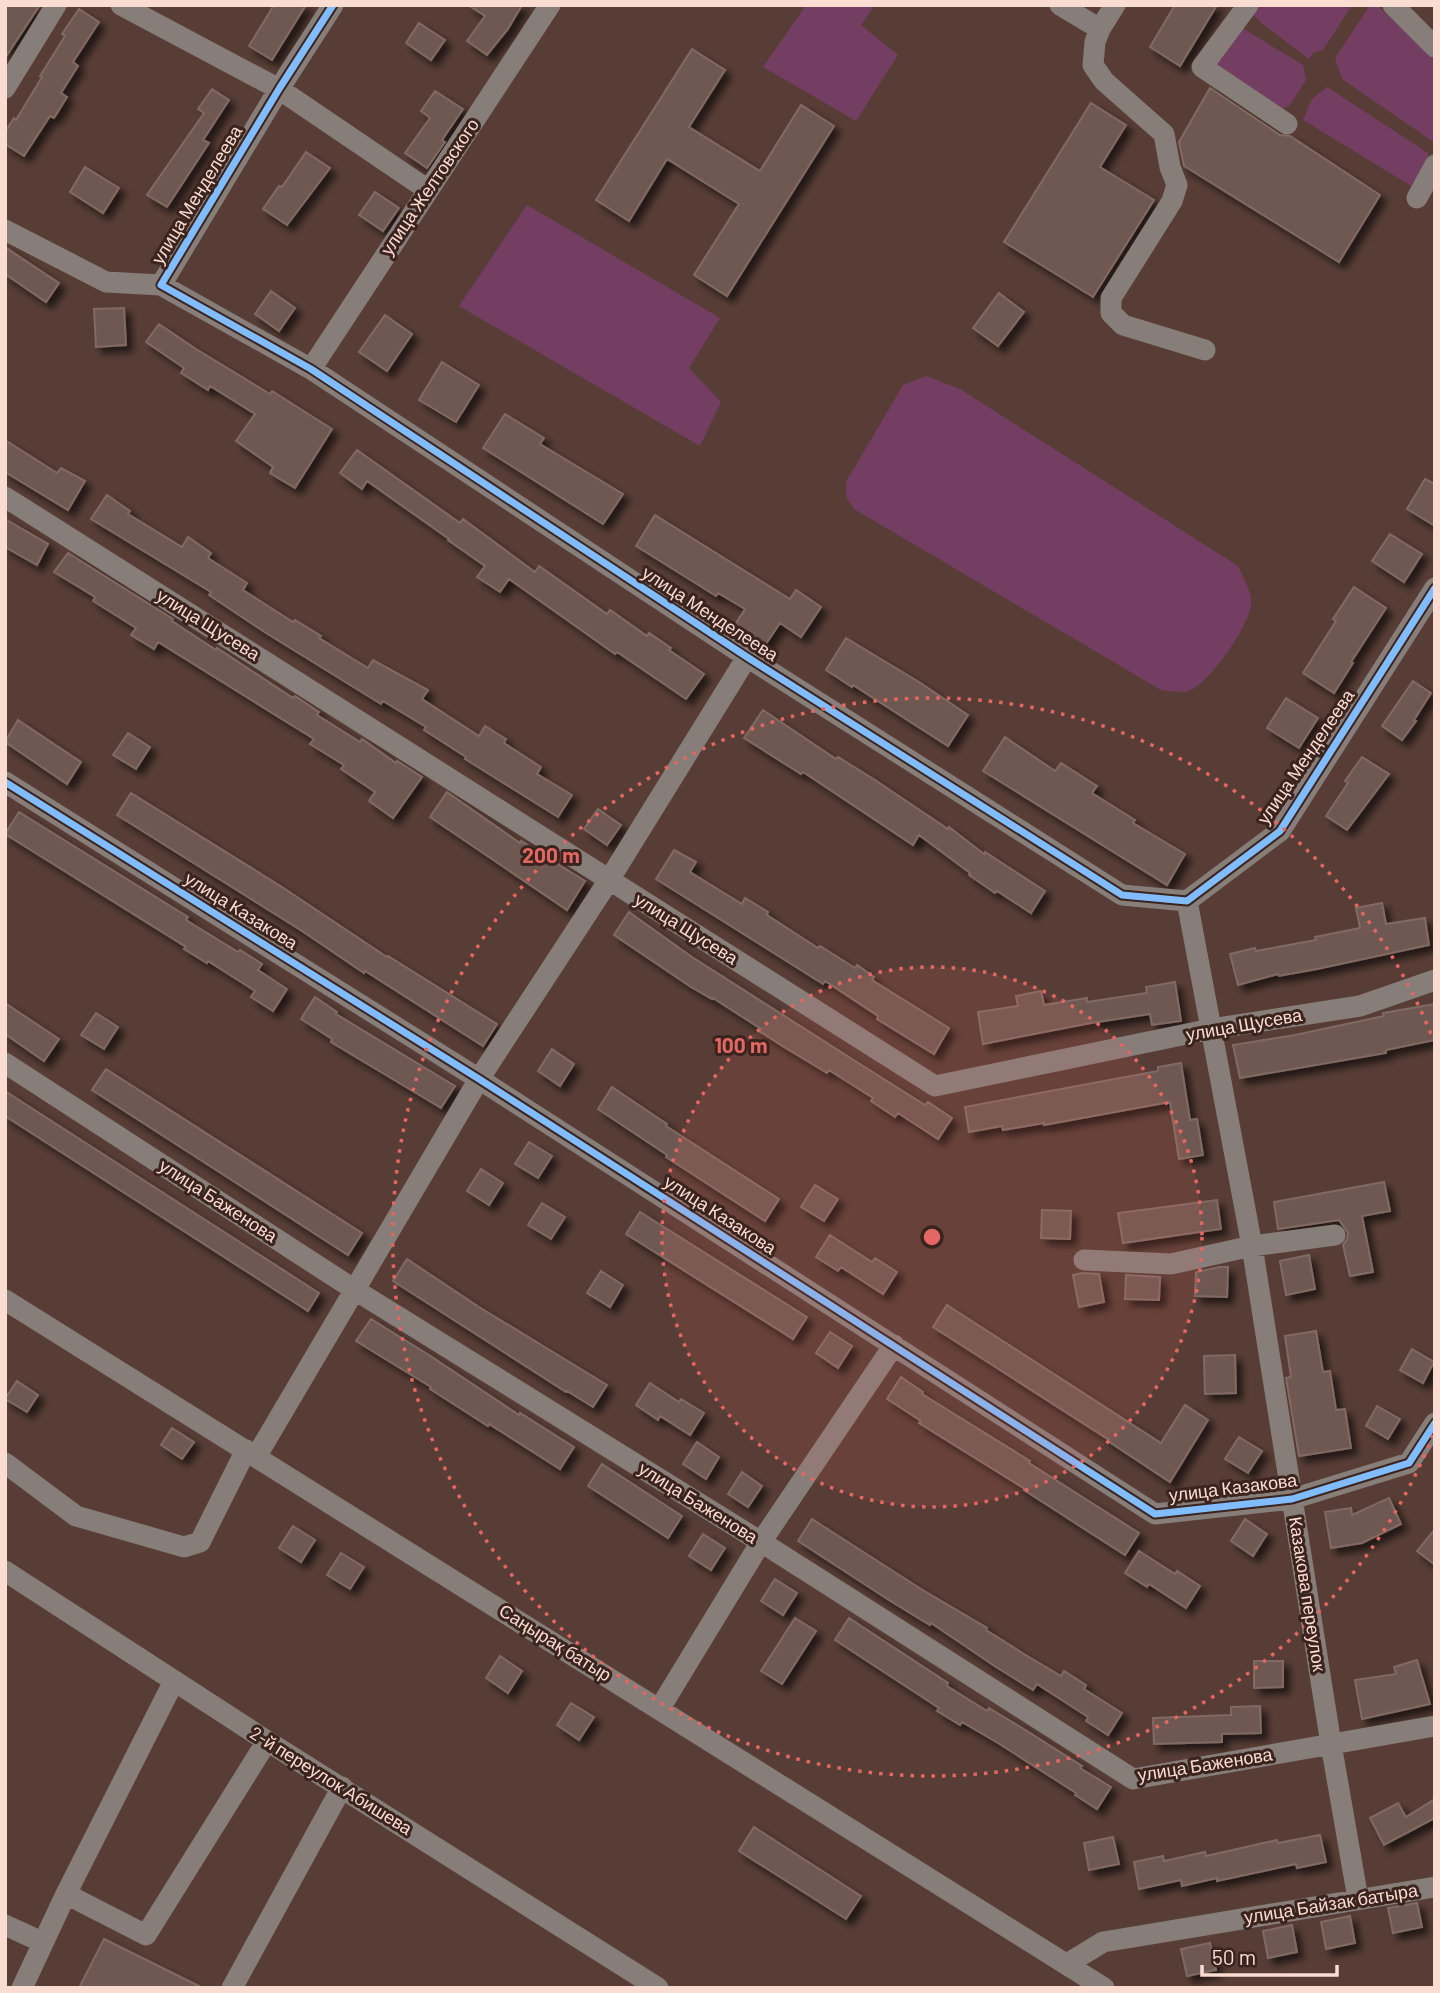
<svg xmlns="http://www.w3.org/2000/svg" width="1440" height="1993" font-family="Barlow,sans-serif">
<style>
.green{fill:#733e62}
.building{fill:#6e5851;stroke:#816a63;stroke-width:2;filter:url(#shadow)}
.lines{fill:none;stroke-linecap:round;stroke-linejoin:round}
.minor{stroke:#877d79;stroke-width:21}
.cycleway-casing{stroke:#3a241d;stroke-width:11}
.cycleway{stroke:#80bcff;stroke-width:7}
.ring{fill:none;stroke:#e36764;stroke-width:3.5;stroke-dasharray:3.5 7}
.labels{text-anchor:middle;stroke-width:6;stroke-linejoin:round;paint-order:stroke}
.street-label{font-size:18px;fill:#fbdcd3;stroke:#3a241d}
.centre{fill:#e36764;stroke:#3a241d;stroke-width:3.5}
.ring-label{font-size:21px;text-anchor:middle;font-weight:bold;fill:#e36764;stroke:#3a241d;stroke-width:6;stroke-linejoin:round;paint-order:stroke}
</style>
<defs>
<filter id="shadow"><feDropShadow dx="6" dy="6" stdDeviation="3.5" flood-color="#0009"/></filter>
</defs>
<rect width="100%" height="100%" fill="#573d35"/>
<path class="green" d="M806,5h69l-14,20 37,30 -42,66 -93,-54z
M1250,5h102l-29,45 -10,3 -4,6 -49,-37 -12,-14z
M1370,5h7l58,55v83l-93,-64 -7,-21z
M1239,26l64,39 3,15 -17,26 -10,4 -67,-44z
M1327,87l101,66v11l-15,23 -110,-67 9,-21z
M527,205l193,113 -31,50 32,34 -21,44 -241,-140z
M927,376l33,13 278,177c5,11 15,27 13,40 -4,22 -42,79 -63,85 -7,2 -20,0 -27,-1l-307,-181 -8,-12v-15l57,-97z"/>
<path class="building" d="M5,5h35l-35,53z
M274,5h32l-34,55 -23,-14z
M468,5h54l-14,24 -21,26 -20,-14 18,-25z
M1175,5h42l-37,61 -30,-19z
M79,9l20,13 -26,40 5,4 -17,27 6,4 -13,21 -4,-2 -26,40 -19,-12v-12l9,-14 2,2 26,-43 -2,-1 25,-40 -3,-2z
M419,23l26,17 -14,20 -25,-17z
M692,49l33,21 -36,57 71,44 41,-66 33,21 -107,170 -33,-21 45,-71 -72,-45 -38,62 -33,-21z
M1210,88l70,47 10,1 90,59 -41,67 -155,-96 -5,-24z
M212,89l17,11 -26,40 6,3 -42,64 -20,-12 57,-82 -6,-4z
M435,91l28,18 -21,31 3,2 -18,26 -22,-15 25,-35 -9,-7z
M1091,103l35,22 -26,42 54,33 -61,97 -89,-55z
M306,152l24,16 -43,57 -24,-16 16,-23 3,1z
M85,167l34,21 -16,25 -33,-21z
M375,192l24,16 -16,23 -24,-16z
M5,247l54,36 -13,19 -41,-28z
M271,291l24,17 -16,23 -24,-17z
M999,293l25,19 -26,34 -25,-18z
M124,308l2,37 -30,2 -2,-38z
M385,315l27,19 -25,37 -28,-19z
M159,324l37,25 74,45 2,-3 60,38 -37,59 -25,-15 3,-6 -37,-26 19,-27 -45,-28 -2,4 -27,-17 3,-5 -38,-26z
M442,362l37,23 -23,37 -37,-22z
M505,414l39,24 -4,6 83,50 -20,30 -120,-76z
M5,440l52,33 4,-5 24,13 -17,29 -63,-38z
M357,450l103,73 3,-4 72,53 4,-6 68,48 3,-4 37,26 2,-3 22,15 -2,2 35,24 -18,25 -69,-47 -2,2 -106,-75 -9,13 -23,-15 8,-11 -37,-26 1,-1 -82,-58 -5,8 -22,-16z
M1425,479l10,5v42l-28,-17z
M107,495l23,16 -2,3 54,33 6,-10 23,16 -3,5 39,25 -4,7 50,32 2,-2 26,16 -2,2 49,30 5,-8 55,30 -6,9 57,37 6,-10 21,13 -2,4 37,24 -4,7 35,21 -14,22 -93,-58 1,-2 -42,-27 2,-3 -43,-26 -2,3 -115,-71 -57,-38 2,-3 -120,-73z
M655,515l135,84 6,-9 25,17 -20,30 -21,-14 -18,27 -31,-19 14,-22 -27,-16 -2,3 -80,-50z
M5,519l43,25 -11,21 -32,-18z
M1390,534l32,20 -18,28 -32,-21z
M68,553l105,66 -1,2 44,29 1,-2 76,50 2,-2 24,16 -2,3 43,27 2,-3 34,24 1,-2 25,16 -29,41 -24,-17 6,-9 -34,-23 3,-4 -34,-21 4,-5 -156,-97 -4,7 -23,-14 5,-7 -43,-27 2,-4 -41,-25z
M1354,587l32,21 -35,54 2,1 -19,30 -31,-20 33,-52 -3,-2z
M846,638l73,44 49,33 -20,31 -95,-61 -1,2 -26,-17z
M1413,681l18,12 -17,27 2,1 -14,19 -20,-14z
M1286,698l32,20 -19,30 -32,-20z
M763,710l73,49 2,-2 37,23 73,49 1,-2 35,27 1,-2 60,39 -14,22 -34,-22 -2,2 -26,-18 1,-2 -51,-38 -6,10 -110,-73 -2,2 -57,-36z
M18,720l63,42 -14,22 -62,-42z
M128,733l22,14 -14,22 -23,-14z
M1005,737l50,34 6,-8 36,23 -5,7 43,27 -2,3 52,31 -18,31 -184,-114z
M1362,757l27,17 -42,56 -21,-14 22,-33 -3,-2z
M447,792l73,51 1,-2 64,40 -18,29 -137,-93z
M131,793l151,94 105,70 1,-1 109,68 -14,22 -118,-75 -1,2 -62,-42 -185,-116z
M598,809l23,16 -14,20 -23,-16z
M19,812l169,105 -2,3 52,32 2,-2 22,14 -4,6 29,19 -14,22 -22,-14 4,-6 -47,-30 -1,2 -23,-14 2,-2 -181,-113z
M674,850l22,12 -6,10 52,32 3,-6 23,14 -1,3 51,33 2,-2 35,22 2,-3 17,12 -2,3 77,48 -15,26 -57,-35 1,-3 -53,-35 -2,3 -167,-105z
M1382,903l4,21 39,-6 4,27 -112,24 -38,7 -1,-2 -40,11 -8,-31 25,-6 1,3 60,-11 -1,-3 45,-9 -4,-20z
M629,912l63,45 160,102 73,46 3,-3 24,16 -14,21 -40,-26 -3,4 -24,-16 2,-3 -44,-28 -2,3 -43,-26 -25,-16 2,-2 -48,-31 -1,1 -21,-12 -77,-52z
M1175,982l6,39 -29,4 -2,-11 -59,9 -108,21 -5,-32 40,-6 -2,-10 25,-5 3,14 43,-7v4l60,-9 -1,-6z
M315,997l22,15 -1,2 119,72 -14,22 -110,-66 1,-3 -31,-20z
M5,1003l54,36 -15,22 -39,-27z
M1435,1004v36l-49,10v3l-146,25 -7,-33 62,-10 89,-19 -1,-3z
M96,1013l22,14 -14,22 -23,-14z
M552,1049l22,15 -14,22 -22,-15z
M1181,1063l9,57 7,-1 6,36 -24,4 -9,-57 -126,23v-2l-41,7 -1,-4 -33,6 -4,-25 193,-36v-4z
M106,1069l256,164 -14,22 -256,-165z
M612,1087l55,37 -1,2 113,73 -14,22 -99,-64 1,-2 -69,-46z
M5,1091l314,202 -11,18 -303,-195z
M529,1142l23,14 -14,22 -23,-14z
M481,1169l22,14 -14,22 -22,-14z
M1384,1182l6,29 -28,5 11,56 -23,4 -7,-31 4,-6 1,-6 -9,-13 -61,9 -4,-27z
M815,1185l23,14 -14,22 -23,-14z
M1217,1200l4,29 -98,14 -5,-30z
M542,1203l23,14 -14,22 -23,-14z
M1042,1210l29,1 -1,28 -29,-1z
M640,1212l167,105 -14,22 -167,-105z
M830,1235l42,27 3,-4 22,14 -14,22 -42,-27 -3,4 -22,-14z
M1309,1255l6,34 -29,6 -6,-34z
M407,1259l72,48 128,78 -14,22 -26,-16 -1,1 -173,-111z
M1220,1267h8l-1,30 -32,-1 1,-24z
M601,1271l22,14 -13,22 -23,-14z
M1082,1273l17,1 5,28 -25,5 -6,-32z
M1126,1275l34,2 -1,23 -34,-1z
M947,1305l214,138 24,-38 23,15 -38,62 -62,-41 1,-1 -176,-113z
M371,1319l58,36 90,60 1,-2 54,34 -14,22 -71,-45 -1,2 -58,-37 1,-2 -75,-46z
M1316,1331l7,41 7,-1 6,39 9,-1 6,39 -52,8 -13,-78 5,-1 -6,-41z
M830,1332l22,14 -14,22 -22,-15z
M1412,1349l22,13 -11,21 -23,-13z
M1235,1355l1,38 -31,1 -1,-38z
M901,1377l22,15 -1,2 108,67 -1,2 110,70 -14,22 -101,-65 1,-1 -106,-66 2,-2 -34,-22z
M17,1381l21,14 -11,17 -22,-13z
M650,1383l29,19 2,-3 23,14 -14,22 -30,-19 -2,4 -22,-15z
M1377,1406l23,13 -12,20 -22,-13z
M172,1428l22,14 -12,17 -21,-14z
M1239,1437l23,14 -14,22 -23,-14z
M697,1442l22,15 -13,22 -23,-15z
M602,1464l80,52 -14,22 -80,-52z
M742,1472l20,14 -14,21 -20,-13z
M1389,1498l12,26 -39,19 -31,5 -6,-36 26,-4 1,7z
M812,1519l109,70 66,39 -1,2 38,24 37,22 3,-5 22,14 -2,4 38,24 -14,22 -22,-14 2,-4 -51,-33 -4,6 -37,-23 -65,-44 -1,2 -38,-23 -94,-61z
M1245,1519l22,15 -14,22 -22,-15z
M293,1526l22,14 -14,22 -22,-14z
M1435,1529v36l-18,-14z
M703,1534l22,14 -14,22 -22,-14z
M1139,1551l36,23 2,-3 23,15 -14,22 -37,-24 -2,3 -22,-14z
M341,1553l23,14 -14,22 -23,-14z
M775,1579l22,14 -14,22 -22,-14z
M795,1618l21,13 -34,53 -21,-13z
M849,1618l99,65 -1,3 40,25 2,-3 38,23 55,35 -2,2 31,19 -14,22 -22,-14 1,-2 -78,-50 -36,-21 -2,3 -23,-14 2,-3 -104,-68z
M500,1656l22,15 -14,22 -22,-15z
M1417,1660l13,44 -68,15 -7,-39 41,-6 -2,-7z
M1254,1661h29v26l-29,1z
M571,1703l23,14 -15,23 -22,-15z
M1260,1706l1,27 -39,1v8l-68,2 -1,-26 78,-3v-8z
M1435,1799v19l-51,27 -14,-27 28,-15 8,14z
M754,1827l107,69 -15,23 -107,-68z
M1320,1835l6,27 -29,6 -1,-4 -79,17v-3l-35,8 -1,-6 -42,9 -5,-27 29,-6 1,5 41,-9 1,4 71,-16 1,3z
M1113,1837l6,27 -30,6 -5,-27z
M1417,1903l5,24 -29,6 -5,-25z
M1350,1916l5,27 -29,6 -5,-27z
M1292,1925l5,27 -29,6 -5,-27z
M104,1939l99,49h-124z
M1210,1943l6,27 -29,6 -6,-27z"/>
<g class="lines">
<path class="minor" d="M121,5l158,84 149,101
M333,5l-54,84 -118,196 150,84 436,288 375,238 65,6 93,-70 155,-243
M1060,5l40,24 15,-24
M1248,5l-46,62 85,57
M1393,5l42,42
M1100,29l-5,13 -2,23 11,16 60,53 6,33 7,18 -5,16 -61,97v15l12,12 82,25
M5,88l51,-83
M1417,198l18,-33
M5,230l101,52 55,3
M311,369l239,-364
M5,497l930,589 276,-57 149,-23 75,-26
M5,782l474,297 676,435 137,-15 117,-36 26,-40
M1187,901l65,345 79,498 27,155
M5,1063l350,227 406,252 372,237 302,-53
M1084,1260l87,4 81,-18 83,-11
M5,1300l1099,688
M256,1457l223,-378 130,-199 138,-223
M5,1463l71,53 108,31 16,-5 46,-92
M5,1571l262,170 391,247
M660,1708l101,-166 133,-197
M66,1894l80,41 121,-194
M5,1925l37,17
M1067,1964l36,-22 332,-55
M22,1988l44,-94 108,-213
M232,1988l110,-201"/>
<defs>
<path id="cycleway" d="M333,5l-54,84 -118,196 150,84 436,288 375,238 65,6 93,-70 155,-243
M5,782l474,297 676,435 137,-15 117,-36 26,-40"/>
</defs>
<use href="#cycleway" class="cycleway-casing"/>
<use href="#cycleway" class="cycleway"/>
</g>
<circle cx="932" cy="1237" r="270" fill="#e36764" fill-opacity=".12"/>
<g class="ring">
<circle cx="932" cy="1237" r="270"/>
<path d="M1433 1435A539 539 0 1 1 1433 1039"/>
</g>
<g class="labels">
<g class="street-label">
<text transform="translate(430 187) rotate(-56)" y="6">улица Желтовского</text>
<text transform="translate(197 195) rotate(-59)" y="6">улица Менделеева</text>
<text transform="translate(710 614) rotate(33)" y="6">улица Менделеева</text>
<text transform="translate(208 625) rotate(32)" y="6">улица Щусева</text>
<text transform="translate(1306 757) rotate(-56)" y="6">улица Менделеева</text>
<text transform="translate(241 911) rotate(32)" y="6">улица Казакова</text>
<text transform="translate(686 929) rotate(32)" y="6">улица Щусева</text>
<text transform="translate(1244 1025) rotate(-10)" y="6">улица Щусева</text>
<text transform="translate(218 1201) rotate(33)" y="6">улица Баженова</text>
<text transform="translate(720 1215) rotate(33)" y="6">улица Казакова</text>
<text transform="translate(1233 1488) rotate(-7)" y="6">улица Казакова</text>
<text transform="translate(698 1503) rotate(32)" y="6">улица Баженова</text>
<text transform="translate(1307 1594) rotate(81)" y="6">Казакова переулок</text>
<text transform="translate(555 1643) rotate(32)" y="6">Саңырақ батыр</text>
<text transform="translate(1205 1765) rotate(-9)" y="6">улица Баженова</text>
<text transform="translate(331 1781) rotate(32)" y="6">2-й переулок Абишева</text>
<text transform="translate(1331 1904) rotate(-9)" y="6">улица Байзак батыра</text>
</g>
</g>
<circle cx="932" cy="1237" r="10" class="centre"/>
<g class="ring-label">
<text x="551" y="863">200 m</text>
<text x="741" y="1053">100 m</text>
</g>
<rect width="1440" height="1993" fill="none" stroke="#fbdcd3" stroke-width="14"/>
<path d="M1202 1965v10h135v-10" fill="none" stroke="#fbdcd3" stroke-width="3.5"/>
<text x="1212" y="1965" font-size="21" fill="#fbdcd3" stroke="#3a241d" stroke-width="5" paint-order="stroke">50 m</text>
</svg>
